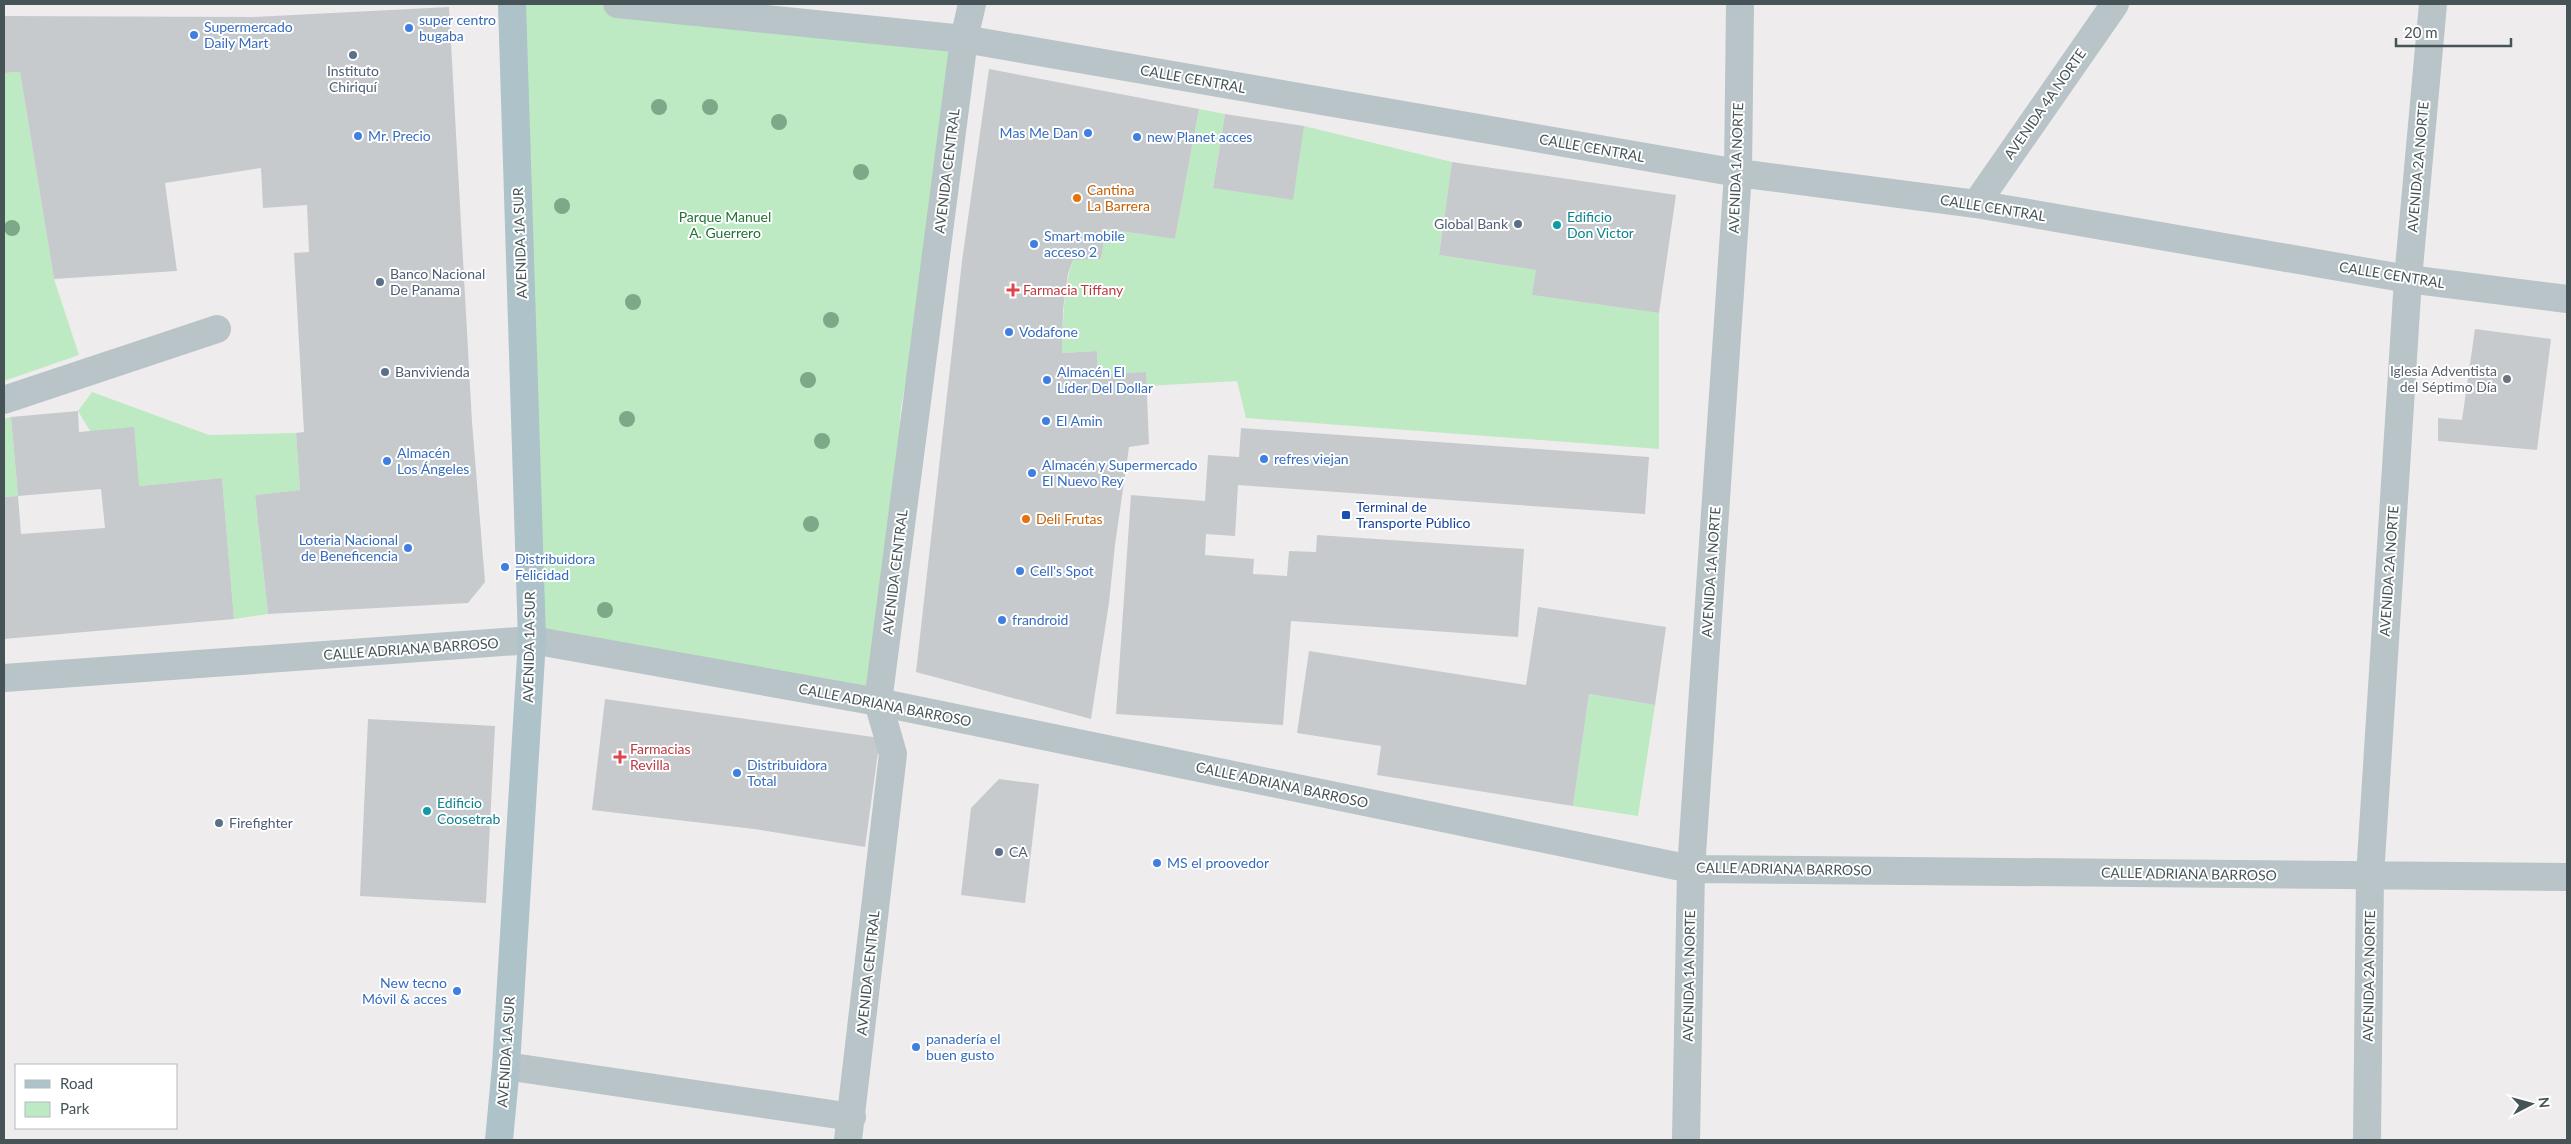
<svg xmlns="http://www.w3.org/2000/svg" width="2571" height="1144" font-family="Lato,sans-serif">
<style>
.green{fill:#bdeac3}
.building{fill:#c6cacd}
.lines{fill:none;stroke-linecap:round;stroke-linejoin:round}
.minor{stroke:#b8c4c7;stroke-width:28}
.primary{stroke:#adc2c9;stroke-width:28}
.tree{fill:#7ca987}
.shop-dot{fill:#3f7fe0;stroke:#fff;stroke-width:2}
.service-dot{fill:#5c6f8a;stroke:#fff;stroke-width:2}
.food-dot{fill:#e8710a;stroke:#fff;stroke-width:2}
.culture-dot{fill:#0f9aa8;stroke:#fff;stroke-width:2}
.health-dot{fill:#e0444e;stroke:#fff;stroke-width:2}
.worship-dot{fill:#6b7280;stroke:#fff;stroke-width:2}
.transit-dot{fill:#1a4fb4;stroke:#fff;stroke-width:2}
.labels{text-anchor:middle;stroke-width:4;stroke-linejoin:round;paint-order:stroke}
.shop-label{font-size:14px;fill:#366cbe;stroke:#fff;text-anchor:start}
.service-label{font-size:14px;fill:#4e5e75;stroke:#fff;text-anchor:start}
.street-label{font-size:14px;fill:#465357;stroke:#fff}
.food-label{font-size:14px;fill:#c56008;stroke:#fff;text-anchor:start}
.park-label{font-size:14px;fill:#1e7233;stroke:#fff}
.culture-label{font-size:14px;fill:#0d838f;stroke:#fff;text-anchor:start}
.health-label{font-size:14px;fill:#be3a42;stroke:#fff;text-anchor:start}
.worship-label{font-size:14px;fill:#5b616d;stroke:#fff;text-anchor:end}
.transit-label{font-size:14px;fill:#164399;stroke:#fff;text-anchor:start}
</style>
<rect width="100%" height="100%" fill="#efeced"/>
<path class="green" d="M512,4h105l347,35 -63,369 -23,294 -346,-62z
M20,72l34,207 25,76 -75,26v-308z
M1199,109l26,5 -12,73 91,-61 148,36 -13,93 97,15 -3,25 126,18v136l-413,-31 -9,-37 -91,5v-14l-48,2 -1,-23 -35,2c1,-31 1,-63 11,-93l28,-1 5,-30 69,10z
M92,392l117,43 87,-2 4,57 -45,5 13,119 -34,5 -12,-141 -83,8 -49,-55 -12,-20z
M11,417l7,79 -14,1v-78z
M1589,694l66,11 -17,111 -65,-10z"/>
<path class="building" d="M449,7l23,415 13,160 -17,21 -200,11 -13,-119 45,-5 -4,-57 8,-1 -10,-179 15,-1 -2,-47 -44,3 -2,-40 -96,15 12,88 -123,8 -34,-207 -16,1v-57l249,1z
M989,69l210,40 -24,130 -69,-10 -5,30 -28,1 -5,14 -5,36 -1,43 35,-2 1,23 48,-2 3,72 -20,3 -14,98 -6,58 -18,116 -175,-47 46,-411z
M1225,114l79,12 -11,74 -80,-12z
M1452,162l224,33 -17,118 -127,-18 4,-25 -97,-15z
M2475,329l76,10 -14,111 -99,-9v-23l24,2z
M78,411l1,21 55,-5 5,59 83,-8 12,141 -230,20v-142l14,-1 3,38 84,-6 -4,-39 -83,7 -7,-79z
M1241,428l408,29 -4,57 -407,-29 -3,51 -29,-2 -1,21 49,4 -1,15 34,2 2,-25 27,1 1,-17 207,14 -6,88 -227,-16 -8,104 -167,-11 15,-219 74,6 3,-46 31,2z
M1538,607l128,20 -11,78 -66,-11 -16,112 -196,-31 4,-29 -84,-13 12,-82 217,34z
M605,699l275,39 -15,109 -111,-18 -162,-19z
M368,719l127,7 -9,177 -126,-7z
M999,779l40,5 -14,119 -64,-8 10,-87z"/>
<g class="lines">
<path class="minor" d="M617,4l347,35 774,134 238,31 432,75 159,20
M1976,204l139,-200
M4,400l213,-71
M4,678l528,-38 346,62 813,167 876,8
M506,1066l346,51
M848,1140l45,-386 -15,-52 86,-663 8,-35
M1686,1140l5,-271 47,-696 2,-169
M2367,1140l3,-264 38,-597 25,-275"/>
<path class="primary" d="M499,1140l7,-74 26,-426 -20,-636"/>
</g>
<g class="tree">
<circle cx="659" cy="107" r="8"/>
<circle cx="710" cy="107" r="8"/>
<circle cx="779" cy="122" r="8"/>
<circle cx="861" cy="172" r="8"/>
<circle cx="562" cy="206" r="8"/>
<circle cx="12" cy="228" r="8"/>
<circle cx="633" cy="302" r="8"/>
<circle cx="831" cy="320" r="8"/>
<circle cx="808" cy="380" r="8"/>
<circle cx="627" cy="419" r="8"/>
<circle cx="822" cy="441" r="8"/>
<circle cx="811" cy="524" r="8"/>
<circle cx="605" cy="610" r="8"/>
</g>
<g class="shop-dot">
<circle cx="409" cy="28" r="5"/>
<circle cx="194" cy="35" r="5"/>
<circle cx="1088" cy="133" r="5"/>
<circle cx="358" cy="136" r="5"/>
<circle cx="1137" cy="137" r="5"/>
<circle cx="1034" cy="244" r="5"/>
<circle cx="1009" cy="332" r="5"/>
<circle cx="1047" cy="380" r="5"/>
<circle cx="1046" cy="421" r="5"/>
<circle cx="1264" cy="459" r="5"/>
<circle cx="387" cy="461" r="5"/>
<circle cx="1032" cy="473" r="5"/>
<circle cx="408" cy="548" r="5"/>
<circle cx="505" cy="567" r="5"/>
<circle cx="1020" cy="571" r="5"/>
<circle cx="1002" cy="620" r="5"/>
<circle cx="737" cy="773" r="5"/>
<circle cx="1157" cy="863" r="5"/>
<circle cx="457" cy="991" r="5"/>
<circle cx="916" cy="1047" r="5"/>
</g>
<g class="service-dot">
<circle cx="353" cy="55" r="5"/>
<circle cx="1518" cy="224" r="5"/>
<circle cx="380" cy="282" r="5"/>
<circle cx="385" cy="372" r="5"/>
<circle cx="219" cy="823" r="5"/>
<circle cx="999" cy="852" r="5"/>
</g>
<g class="food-dot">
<circle cx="1077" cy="198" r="5"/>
<circle cx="1026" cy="519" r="5"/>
</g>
<g class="culture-dot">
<circle cx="1557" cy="225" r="5"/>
<circle cx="427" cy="811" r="5"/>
</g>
<g class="health-dot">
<path d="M1010.5 282.5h5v5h5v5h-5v5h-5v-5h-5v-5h5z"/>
<path d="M617.5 749.5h5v5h5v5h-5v5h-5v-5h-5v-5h5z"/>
</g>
<circle class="worship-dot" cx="2507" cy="379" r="5"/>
<rect class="transit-dot" x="1341" y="510" width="10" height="10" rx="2.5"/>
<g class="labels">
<g class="shop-label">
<text x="419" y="25">super centro<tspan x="419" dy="16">bugaba</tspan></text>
<text x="204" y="32">Supermercado<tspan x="204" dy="16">Daily Mart</tspan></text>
<text x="1078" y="138" text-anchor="end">Mas Me Dan</text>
<text x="368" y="141">Mr. Precio</text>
<text x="1147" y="142">new Planet acces</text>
<text x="1044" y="241">Smart mobile<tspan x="1044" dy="16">acceso 2</tspan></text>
<text x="1019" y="337">Vodafone</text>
<text x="1057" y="377">Almacén El<tspan x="1057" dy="16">Líder Del Dollar</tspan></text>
<text x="1056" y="426">El Amin</text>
<text x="397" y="458">Almacén<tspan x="397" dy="16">Los Ángeles</tspan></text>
<text x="1274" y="464">refres viejan</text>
<text x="1042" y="470">Almacén y Supermercado<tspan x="1042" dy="16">El Nuevo Rey</tspan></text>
<text x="398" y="545" text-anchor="end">Loteria Nacional<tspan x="398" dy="16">de Beneficencia</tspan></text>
<text x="515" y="564">Distribuidora<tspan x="515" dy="16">Felicidad</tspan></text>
<text x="1030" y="576">Cell's Spot</text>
<text x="1012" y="625">frandroid</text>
<text x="747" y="770">Distribuidora<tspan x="747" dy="16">Total</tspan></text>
<text x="1167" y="868">MS el proovedor</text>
<text x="447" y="988" text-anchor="end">New tecno<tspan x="447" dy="16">Móvil &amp; acces</tspan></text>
<text x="926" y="1044">panadería el<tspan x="926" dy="16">buen gusto</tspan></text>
</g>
<g class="service-label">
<text x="353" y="76" text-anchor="middle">Instituto<tspan x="353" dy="16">Chiriquí</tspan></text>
<text x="1508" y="229" text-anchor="end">Global Bank</text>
<text x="390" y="279">Banco Nacional<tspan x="390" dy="16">De Panama</tspan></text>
<text x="395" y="377">Banvivienda</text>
<text x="229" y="828">Firefighter</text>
<text x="1009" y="857">CA</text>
</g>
<g class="street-label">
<text transform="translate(1193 79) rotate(10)" y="5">CALLE CENTRAL</text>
<text transform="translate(2045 104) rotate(-55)" y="5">AVENIDA 4A NORTE</text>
<text transform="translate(1592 148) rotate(10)" y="5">CALLE CENTRAL</text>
<text transform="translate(2418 167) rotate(-85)" y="5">AVENIDA 2A NORTE</text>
<text transform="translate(1736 168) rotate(-88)" y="5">AVENIDA 1A NORTE</text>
<text transform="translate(947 171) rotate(-83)" y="5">AVENIDA CENTRAL</text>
<text transform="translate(1993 208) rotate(9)" y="5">CALLE CENTRAL</text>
<text transform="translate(520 243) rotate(-92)" y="5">AVENIDA 1A SUR</text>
<text transform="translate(2392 275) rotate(9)" y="5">CALLE CENTRAL</text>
<text transform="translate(2389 571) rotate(-86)" y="5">AVENIDA 2A NORTE</text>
<text transform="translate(895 572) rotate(-83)" y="5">AVENIDA CENTRAL</text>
<text transform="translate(1711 572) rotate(-86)" y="5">AVENIDA 1A NORTE</text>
<text transform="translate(529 647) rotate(-89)" y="5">AVENIDA 1A SUR</text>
<text transform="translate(411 649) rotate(-4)" y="5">CALLE ADRIANA BARROSO</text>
<text transform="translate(885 705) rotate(11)" y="5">CALLE ADRIANA BARROSO</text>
<text transform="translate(1282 785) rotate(12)" y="5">CALLE ADRIANA BARROSO</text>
<text transform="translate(1784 869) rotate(1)" y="5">CALLE ADRIANA BARROSO</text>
<text transform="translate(2189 874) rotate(1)" y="5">CALLE ADRIANA BARROSO</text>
<text transform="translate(868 973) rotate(-84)" y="5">AVENIDA CENTRAL</text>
<text transform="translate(1689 976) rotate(-89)" y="5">AVENIDA 1A NORTE</text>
<text transform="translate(2369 976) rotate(-89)" y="5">AVENIDA 2A NORTE</text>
<text transform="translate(506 1052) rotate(-86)" y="5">AVENIDA 1A SUR</text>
</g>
<g class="food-label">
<text x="1087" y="195">Cantina<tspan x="1087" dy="16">La Barrera</tspan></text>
<text x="1036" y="524">Deli Frutas</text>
</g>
<g class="park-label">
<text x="725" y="222">Parque Manuel<tspan x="725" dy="16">A. Guerrero</tspan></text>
</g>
<g class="culture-label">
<text x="1567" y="222">Edificio<tspan x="1567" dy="16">Don Victor</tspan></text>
<text x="437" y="808">Edificio<tspan x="437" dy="16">Coosetrab</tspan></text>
</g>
<g class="health-label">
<text x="1023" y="295">Farmacia Tiffany</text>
<text x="630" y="754">Farmacias<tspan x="630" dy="16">Revilla</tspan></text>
</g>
<g class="worship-label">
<text x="2497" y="376">Iglesia Adventista<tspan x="2497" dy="16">del Séptimo Día</tspan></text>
</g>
<g class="transit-label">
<text x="1356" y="512">Terminal de<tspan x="1356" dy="16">Transporte Público</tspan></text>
</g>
</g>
<rect width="2571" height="1144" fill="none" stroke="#465357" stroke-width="10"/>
<rect x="15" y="1064" width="162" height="65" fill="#ffffff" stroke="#b5babc"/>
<rect x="25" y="1080" width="25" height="8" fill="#adc2c9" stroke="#b5babc"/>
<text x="60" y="1089" font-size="15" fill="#465357">Road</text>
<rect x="25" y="1102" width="25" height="15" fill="#bdeac3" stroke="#b5babc"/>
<text x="60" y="1114" font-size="15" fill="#465357">Park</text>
<g transform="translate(2531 1104) rotate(84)" stroke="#ffffff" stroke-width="4" paint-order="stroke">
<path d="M0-4L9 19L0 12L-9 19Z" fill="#465357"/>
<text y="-8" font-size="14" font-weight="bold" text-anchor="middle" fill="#465357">N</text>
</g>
<path d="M2396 38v8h115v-8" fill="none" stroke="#465357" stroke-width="2.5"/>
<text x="2404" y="38" font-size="15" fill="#465357" stroke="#ffffff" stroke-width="4" paint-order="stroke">20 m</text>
</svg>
